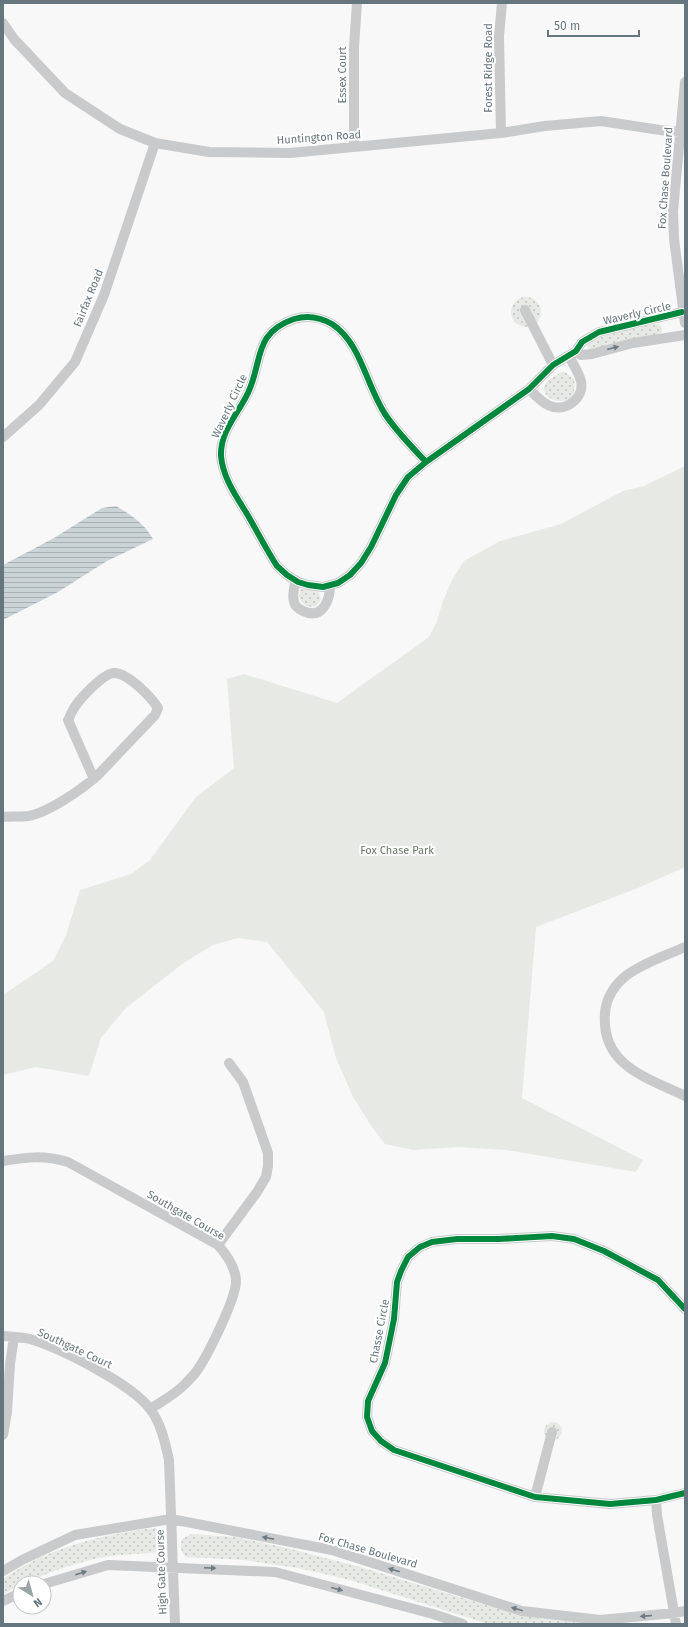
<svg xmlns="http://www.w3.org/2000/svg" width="688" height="1627" font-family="'Fira Sans',sans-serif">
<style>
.grass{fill:url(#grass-dots)}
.park{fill:#e7e9e5}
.water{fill:url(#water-rules)}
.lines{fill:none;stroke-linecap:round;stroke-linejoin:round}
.street{stroke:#c9cacb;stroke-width:10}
.cycleway-casing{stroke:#fff;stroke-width:8}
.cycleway{stroke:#00873e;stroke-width:6}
.oneway{fill:#6b7a83}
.labels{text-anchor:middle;stroke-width:4;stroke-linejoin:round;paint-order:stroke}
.street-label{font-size:11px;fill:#66767f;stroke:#fff}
.park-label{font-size:11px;fill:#6a7865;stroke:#fff}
</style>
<defs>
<pattern id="grass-dots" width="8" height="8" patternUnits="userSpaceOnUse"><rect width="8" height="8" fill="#e7e9e5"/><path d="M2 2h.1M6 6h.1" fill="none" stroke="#bfc1bf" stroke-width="1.8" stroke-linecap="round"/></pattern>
<pattern id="water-rules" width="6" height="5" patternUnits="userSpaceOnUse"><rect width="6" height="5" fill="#cad3d6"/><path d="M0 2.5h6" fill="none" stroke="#a8b0b3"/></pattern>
</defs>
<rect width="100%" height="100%" fill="#f8f8f8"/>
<path class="grass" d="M511 312a15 15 0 1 1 30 0a15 15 0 1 1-30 0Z
M655,324h4c4,4 4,7 0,11l-69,15 -3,-4c5,-11 55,-19 68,-22z
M561,372h4l9,7c7,35 -40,22 -28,4 3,-4 11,-8 15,-11z
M300,589l19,3 2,8 -5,6c-9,2 -14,-1 -17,-9z
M544 1431a9 9 0 1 1 18 0a9 9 0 1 1-18 0Z
M155,1528l3,1c7,6 8,16 1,23 -18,2 -37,2 -55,5 -27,5 -54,15 -79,26h-5v2l-17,9v-15c44,-31 100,-45 152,-51z
M191,1534l44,3 52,11 73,19 156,47 27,5 47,5h-102l-138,-44 -47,-11 -59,-9 -58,-3c-6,-6 -6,-11 -4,-18z"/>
<path class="park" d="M685,466v401l-47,21 -102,39 -14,171 121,62 -7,12 -130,-22 -48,-3 -45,3 -28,-6 -13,-17 -19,-30 -17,-39 -12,-46 -57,-70 -29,-4 -25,7 -28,17 -30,23 -31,25 -23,28 -12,38 -53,-9 -33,8v-80l50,-34 13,-26 14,-45 51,-16 19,-14 46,-63 38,-29 -7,-89 17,-5 93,29 92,-66 8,-16 5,-17 10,-24 12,-19 36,-20 61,-17 62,-33 21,-5z"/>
<path class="water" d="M116,506c15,9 28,17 37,33l-46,22 -49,31 -55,28v-55l51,-27 48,-30z"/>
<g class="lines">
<path class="street" d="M3,23l11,16 51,54 55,36 35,14 54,9 81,1 211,-20 44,-7 56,-5 59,9 20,2
M685,82l-12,129 1,28 11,84
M501,133l-2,-97 3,-33
M354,147v-100l3,-44
M525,310l28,55
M576,351l5,4 11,-1 41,-11 52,-8
M529,389c6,6 12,13 19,16 16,9 37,-7 33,-24 -2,-8 -8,-17 -12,-25
M3,437l36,-32 36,-43 29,-67 51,-152
M426,462c-14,-15 -30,-31 -41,-48 -19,-29 -24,-71 -53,-90 -12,-7 -25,-9 -38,-5 -41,14 -31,42 -46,74 -10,21 -28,38 -27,63 2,22 15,40 26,58 10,17 19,35 30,52l10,9 11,7 10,3 15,2 15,-4 12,-8 11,-12 10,-16 25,-52 12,-18 18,-15 103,-73 24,-24 23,-14 6,-9 17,-10 83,-20
M296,580c-2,7 -4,15 -2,22 1,4 5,7 9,9 19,9 27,-10 27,-26
M3,817c8,-1 17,0 25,-1 20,-3 54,-27 69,-40l58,-61 3,-7c-7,-11 -29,-34 -43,-35 -11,-1 -39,29 -43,39 -2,2 -2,6 -4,8l26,59
M685,947c-18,8 -42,16 -58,28 -12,9 -21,23 -22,38 -4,53 41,64 80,83
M3,1161c25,-4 40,-6 65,1l150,83c9,10 17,21 18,35 1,17 -29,77 -40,92 -3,4 -7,8 -11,12 -9,10 -23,17 -35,25
M218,1245l39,-53 9,-15 2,-11v-13l-25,-71 -14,-19
M685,1309l-27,-29 -54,-29 -30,-12 -22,-3 -53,3h-42l-25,3 -12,5 -12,10 -7,14 -4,11 -3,37 -9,44 -17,38 -1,16 5,14 9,10 13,9 141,47 75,7 46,-4 29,-7
M3,1336c9,1 19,1 27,3 30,9 102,45 120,70 11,14 15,33 19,51l6,164
M3,1435l4,-23 3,-48 4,-27
M535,1497l17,-65
M656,1500l1,15 19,109
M3,1571l19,-11 53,-25 96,-16 161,31 190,61 78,9 74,-7 11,-2
M44,1584l64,-19 167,7 158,42 30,10
M3,1601l17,-8"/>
<defs>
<path id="cycleway" d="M426,462c-14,-15 -30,-31 -41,-48 -19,-29 -24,-71 -53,-90 -12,-7 -25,-9 -38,-5 -41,14 -31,42 -46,74 -10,21 -28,38 -27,63 2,22 15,40 26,58 10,17 19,35 30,52l10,9 11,7 10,3 15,2 15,-4 12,-8 11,-12 10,-16 25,-52 12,-18 18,-15 103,-73 24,-24 23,-14 6,-9 17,-10 83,-20
M685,1309l-27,-29 -54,-29 -30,-12 -22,-3 -53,3h-42l-25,3 -12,5 -12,10 -7,14 -4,11 -3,37 -9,44 -17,38 -1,16 5,14 9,10 13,9 141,47 75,7 46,-4 29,-7"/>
</defs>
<use href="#cycleway" class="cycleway-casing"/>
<use href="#cycleway" class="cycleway"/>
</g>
<defs><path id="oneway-solid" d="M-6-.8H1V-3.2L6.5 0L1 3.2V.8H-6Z"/></defs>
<g class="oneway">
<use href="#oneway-solid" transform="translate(613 348) rotate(-15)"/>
<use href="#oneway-solid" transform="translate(268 1538) rotate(-169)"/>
<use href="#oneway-solid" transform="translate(210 1568) rotate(3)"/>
<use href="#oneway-solid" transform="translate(394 1570) rotate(-162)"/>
<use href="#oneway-solid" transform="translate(81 1573) rotate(-17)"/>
<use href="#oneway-solid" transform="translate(337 1589) rotate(15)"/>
<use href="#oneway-solid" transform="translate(517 1609) rotate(-164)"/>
<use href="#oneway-solid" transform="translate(646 1616) rotate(175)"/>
</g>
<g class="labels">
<g class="street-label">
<text transform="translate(488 68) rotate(-90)" y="4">Forest Ridge Road</text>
<text transform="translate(342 75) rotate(-90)" y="4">Essex Court</text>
<text transform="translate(319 137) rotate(-4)" y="4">Huntington Road</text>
<text transform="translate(665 178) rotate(-86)" y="4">Fox Chase Boulevard</text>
<text transform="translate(88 298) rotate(-68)" y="4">Fairfax Road</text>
<text transform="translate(637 313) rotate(-13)" y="4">Waverly Circle</text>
<text transform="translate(229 406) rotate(-65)" y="4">Waverly Circle</text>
<text transform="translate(186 1215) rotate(30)" y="4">Southgate Course</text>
<text transform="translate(379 1331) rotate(-79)" y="4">Chasse Circle</text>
<text transform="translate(75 1348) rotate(25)" y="4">Southgate Court</text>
<text transform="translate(368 1550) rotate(16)" y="4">Fox Chase Boulevard</text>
<text transform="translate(161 1572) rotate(-92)" y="4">High Gate Course</text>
</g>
<g class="park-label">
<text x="397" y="854">Fox Chase Park</text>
</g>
</g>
<rect width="688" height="1627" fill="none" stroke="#66767f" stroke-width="8"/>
<g transform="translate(32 1595) rotate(143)"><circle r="19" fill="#ffffff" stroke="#c2c8cc"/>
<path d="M0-3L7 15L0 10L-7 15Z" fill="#99a4a9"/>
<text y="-6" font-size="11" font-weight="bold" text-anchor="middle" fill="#66767f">N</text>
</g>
<path d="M548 30v6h91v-6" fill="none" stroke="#66767f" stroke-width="2"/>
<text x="554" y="30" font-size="12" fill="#66767f" stroke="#ffffff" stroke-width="3" paint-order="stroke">50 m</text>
</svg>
